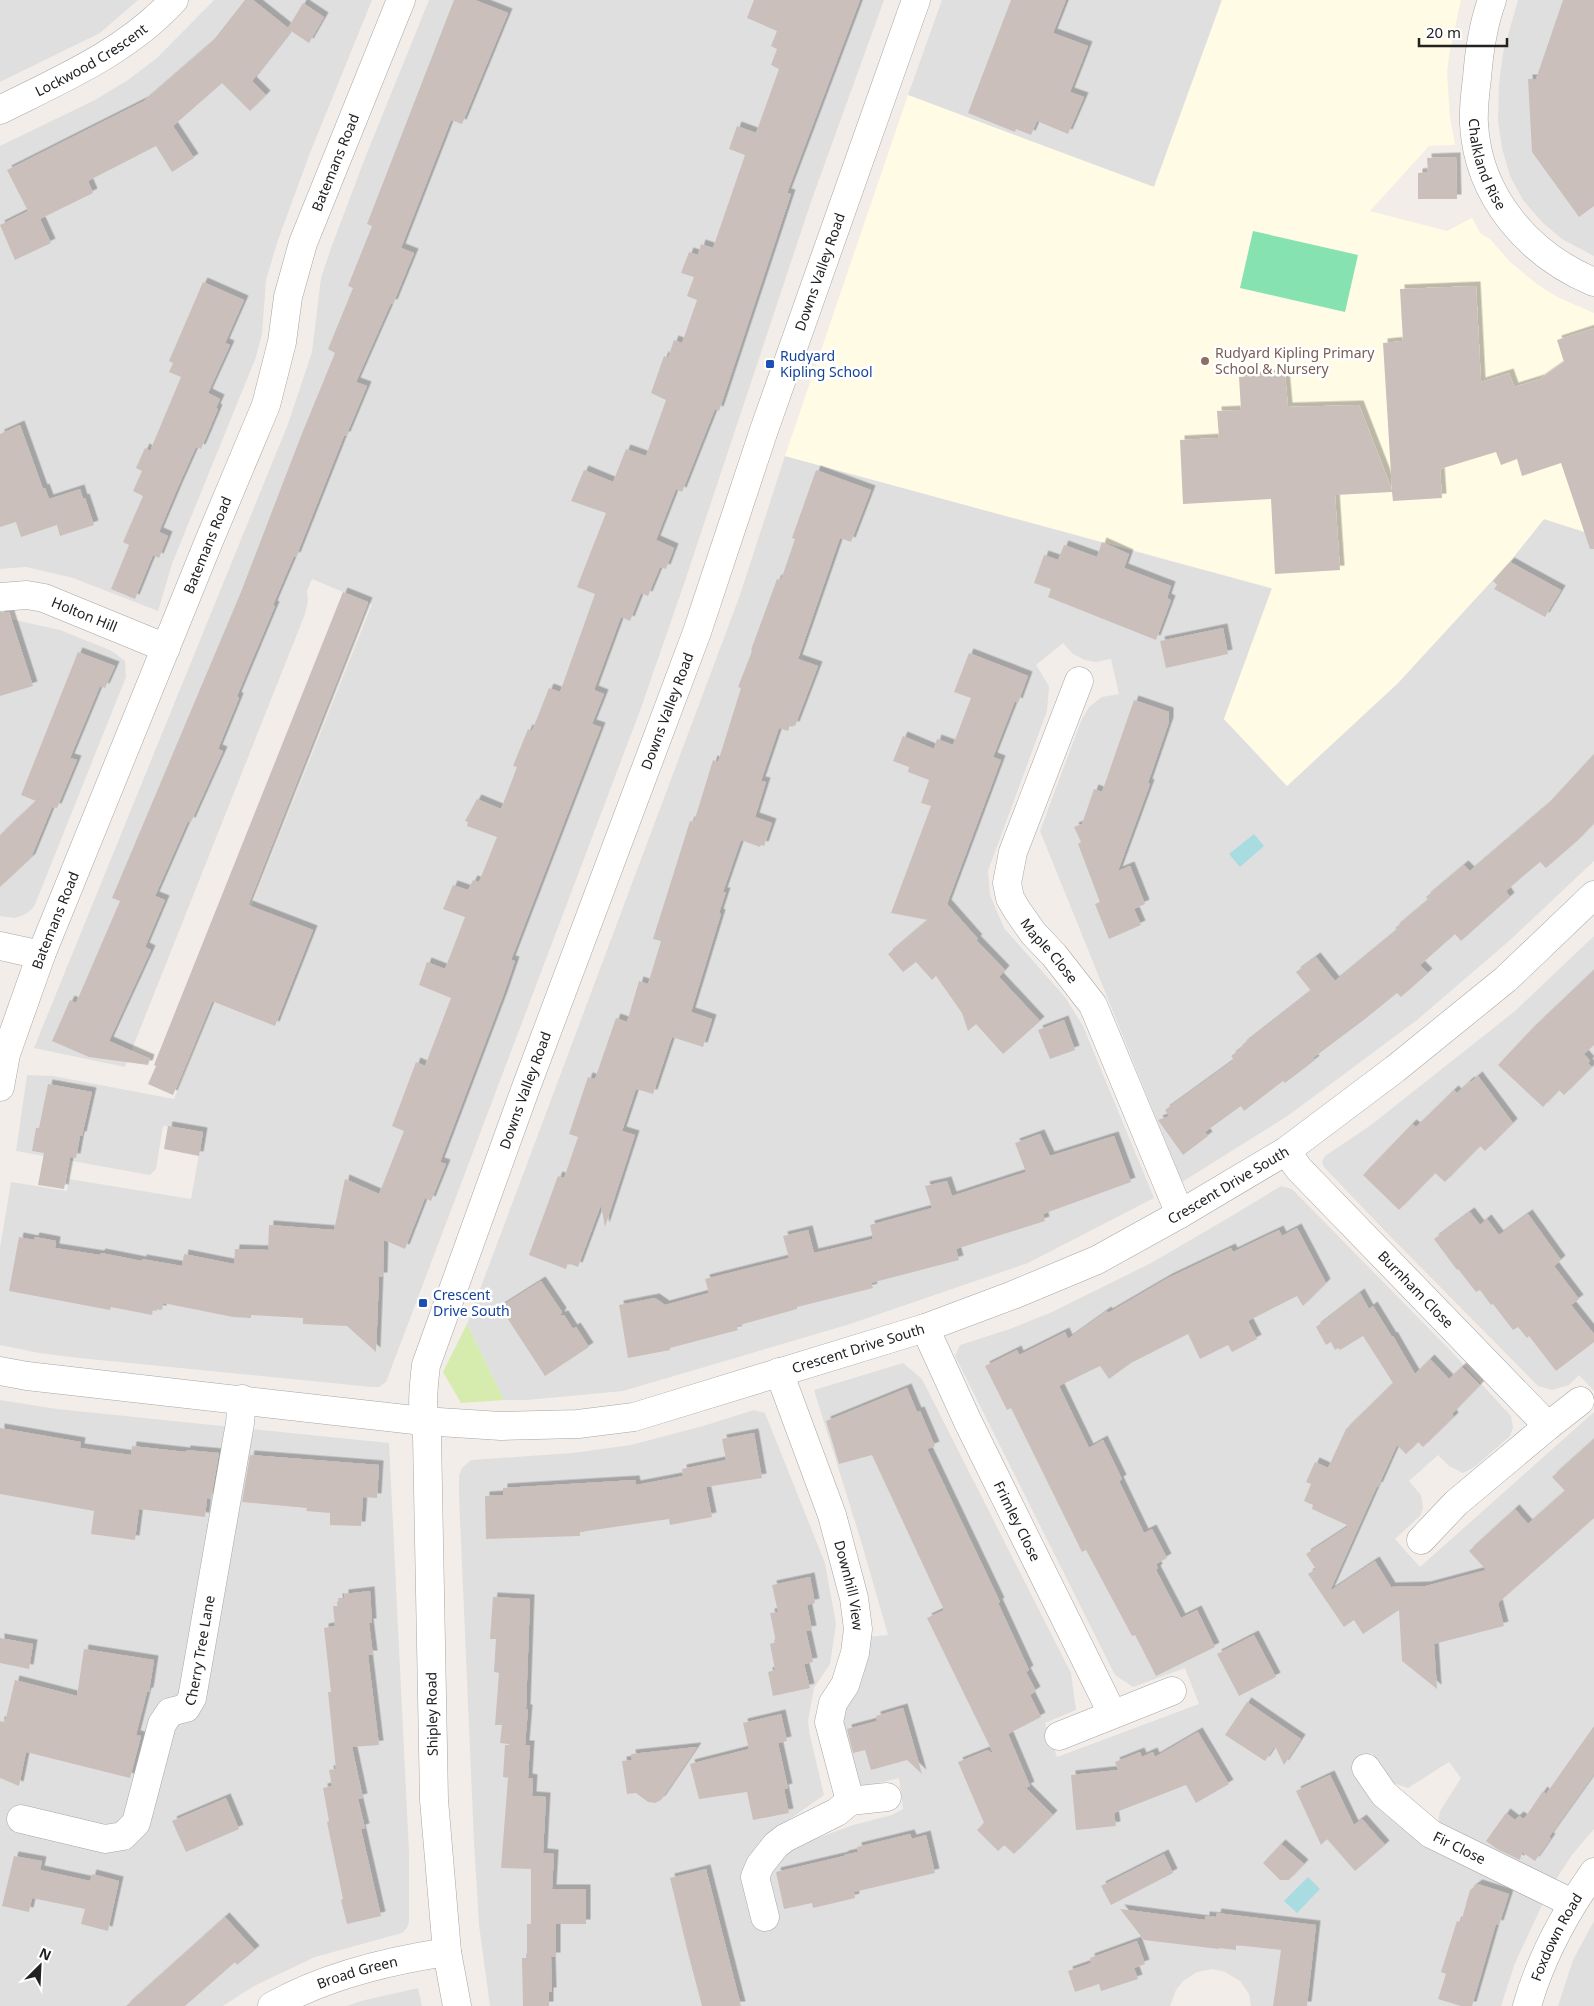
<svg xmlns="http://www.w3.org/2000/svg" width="1594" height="2006" font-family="'Noto Sans',sans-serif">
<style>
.residential{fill:#e0dfdf}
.education{fill:#fffbe5}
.grass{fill:#d6ecae}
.pitch{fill:#86e2b1}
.water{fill:#a8dce0}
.building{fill:#cabfbb;filter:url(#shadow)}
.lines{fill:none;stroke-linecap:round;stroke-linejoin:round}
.street-casing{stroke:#a6a6a6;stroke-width:29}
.street{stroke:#fff;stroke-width:28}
.education-dot{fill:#8d6e63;stroke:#fff;stroke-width:2}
.transit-dot{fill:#1a4fb4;stroke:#fff;stroke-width:2}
.labels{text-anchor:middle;stroke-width:5;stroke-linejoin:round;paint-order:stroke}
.street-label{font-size:14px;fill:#222;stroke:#fff}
.education-label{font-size:14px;fill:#785e54;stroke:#fff;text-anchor:start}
.transit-label{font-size:14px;fill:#164399;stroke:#fff;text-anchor:start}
</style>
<defs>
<filter id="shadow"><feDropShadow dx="4.5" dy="-4.5" stdDeviation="0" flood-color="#0004"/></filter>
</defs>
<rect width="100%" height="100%" fill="#f2ede8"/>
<path class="residential" d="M0,0h138l-38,33 -100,49z
M214,0h158l-62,153 -32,87 -12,40 -4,54 -6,23 -84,207 -14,47 -85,-33 -47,-11 -26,2v-423l95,-46 33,-20 29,-22z
M429,0h455l-72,199 -127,382 -44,127 -255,674 -7,5h-7l-293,-29 -40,-5 -39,-8v-97l11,-66 56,9 2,-12 122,20 12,-67 -40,-6 -7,43 -6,6 -134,-24 11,-76 26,1 121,23 198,-495 -60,-25 -5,12 1,10 -3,13 -180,453 -91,-19 254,-624 24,-72 9,-74 10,-30 34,-90z
M942,0h280l-68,187 -246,-92z
M1518,0h76v256l-32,-17 -19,-16 -20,-23 -13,-24 -8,-28 -4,-27 1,-37 4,-31z
M785,456l488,133 -49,130 63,67 111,-103 114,-124 32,-40 50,16v326l-85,80 -92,79 -128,95 -107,67 -142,-351 41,-110 8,-14 13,-10 17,-3 -8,-35 -15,3 -11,-2 -12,-6 -10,-11 -27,22 13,21 -2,25 -59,160 2,24 14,33 61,69 18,29 71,172 -126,65 -178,61 -227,67 -96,9h-23l-37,-76 273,-729z
M10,619l50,11 52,21 13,10 1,16 -92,230 -8,7 -11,4 -15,-2v-294z
M1594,936v455l-15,-16 -10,10 -17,5 -14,-4 -153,-155 -61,-64 -2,-5 3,-6 46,-31 144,-114z
M1281,1186l11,3 158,161 61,66 2,12 -3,8 -34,30 -13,7 -14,-7 -11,-11 -29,26 12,14 2,13 -3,8 -25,23 25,28 174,-155v417l-22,26 -17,26 -117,-58 2,-12 21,-33 -12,-16 -41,26 -15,-5 -21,-30 -20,11 22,34 170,103 -29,62 -14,43h-250l-2,-12 -9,-13 -15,-9 -12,-3 -16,3 -14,9 -7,9 -6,16h-680l-11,-81 -5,-83 -15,-347v-19l3,-8 9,-8 101,-7 59,-8 72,-19 51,-16 11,3 60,150 11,61 -6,40 -16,24 -6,33 2,15 14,59 -61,43 -15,19 -7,21 11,44 22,-6 -10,-46 28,-27 23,-4 38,-14 39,-10 11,-6 -4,-31 -42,10 -21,-63 31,-88 21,-2 -27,-94 -47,-151 89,-27 19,16 149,294 5,37 -31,13 12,34 142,-53 -14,-36 -52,19 -18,-12 -160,-319 5,-11 50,-16 42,-17 99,-49 84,-49z
M0,1400l57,9 332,34 20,409v70l-2,6 -5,5 -87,24 -61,29 -31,20h-223z
M1594,1921v85h-36l15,-46z
M418,1988l4,18h-75l14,-5z"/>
<path class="education" d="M1222,0h239l-12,55 -2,18 3,44 5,28 -26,1 -59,65 77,20 25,-13 9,16 9,5 20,23 27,22 20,13 37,16v222l-50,-16 -32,40 -114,124 -111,103 -63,-67 48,-131 -487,-132 123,-361 246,92z"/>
<path class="grass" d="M467,1324l37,76 -43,3 -18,-31z"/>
<path class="pitch" d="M1253,231l105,24 -13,57 -105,-24z"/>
<path class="water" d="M1254,834l10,12 -24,21 -11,-13z
M1308,1877l12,12 -23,24 -13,-12z"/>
<path class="building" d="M245,0h8l35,28 15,-25 21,14 -15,26 -18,-12 -39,50 14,14 -16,16 -28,-28 -49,43 21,32 -22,14 -16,-26 -68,35 5,12 -53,26 11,24 -36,17 -15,-35 28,-14 -21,-41 137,-69 68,-59z
M454,0h21l33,13 -46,111 -11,-4 -50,128 13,5 -21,51 -2,-1 -35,79 11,4 -21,50h-2l-48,121 -2,-1 -21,49 2,1 -38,90 2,2 -21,51 5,2 -32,71 -3,-1 -33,75 10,4 -20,47 6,3 -42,91 41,18 -2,6 -59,-8 -37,-16 18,-41 6,3 44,-102 -8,-3 129,-306 60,-156 34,-83 -7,-4 25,-61 -5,-2 24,-60 -5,-2z
M754,0h106l-73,193 4,1 -72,217 -4,-2 -33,83 -6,-3 -20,51 18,8 -8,21 -6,-2 -12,29 -7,-3 -11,28 -9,-4 -27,73 10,4 -12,30 9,3 -90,233 4,1 -12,35 -63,166 6,2 -15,37 -6,-3 -20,51 -21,-9 -1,37h-4l-3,75 -29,-26 -44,-2v-6l-52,-3v3l-18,-1 -70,-14 -1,7 -9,-1 -1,6 -41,-8 -1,3 -101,-19 10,-54 15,3 1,-3 21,4 -1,7 45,7 1,-2 41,8v-2l40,7 2,-12 50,10 1,-15 33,1 1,-25 65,5 11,-51 34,15 25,-63 -12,-5 24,-64 9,4 26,-68 -32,-13 8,-23 18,7 20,-52 -22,-8 10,-24 15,5 5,-10 6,2 18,-45 -30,-11 1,-4 -3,-1 12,-22 24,10 16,-42 -4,-1 15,-37 4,2 17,-43 11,4 35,-98 -18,-7 29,-74 -35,-12 13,-31 29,12 13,-33 20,7 20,-56 -15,-7 13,-37 4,2 6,-18 8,3 15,-43 -10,-4 7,-19 -13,-4 8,-21 9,3 3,-11 12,4 32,-93 -16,-6 8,-23 19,7 23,-64 -8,-4 6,-16 -6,-3 6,-15 -30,-13z
M1011,0h55l-13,33 35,13 -18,46 14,5 -16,37 -31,-13 -6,14 -15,-6 -1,3 -47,-19z
M1563,0h31v206l-15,11 -47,-65 -4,-73h8z
M1456,157l1,42h-39v-26l10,-1 -1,-14z
M203,282l41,18 -19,43 5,2 -22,48 12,6 -4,9 2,1 -17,40 -5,-2 -18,40 -19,45 9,4 -9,22 -6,-3 -18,44 -24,-10 18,-44 -6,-3 20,-46 -10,-5 9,-20 -6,-3 9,-20 5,3 31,-74 -12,-5 4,-9 -4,-2z
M1476,286l5,96 28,-9 5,14 26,-8 24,-17 -7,-22 37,-12v221h-4l-29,-86 -39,13 -5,-17 -16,6 -5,-13 -56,17 2,29 -49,3 -1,-9 -57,3 5,75 -65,4 -4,-75 -88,5 -3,-64 39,-2 -2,-27 24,-1 -2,-33 46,-3 3,33 71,-2 33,85 -9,-147 20,-2 -3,-52z
M20,425l23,64 2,-1 4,11 31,-10 3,10 2,-1 9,27 -34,11 -3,-11 -36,12 -5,-15 -16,5v-93z
M816,470l55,20 -20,52 -11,-4 -42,121 20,7 -23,60 -5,-1 -2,6 -9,-3 -18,53 5,1 -11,35 17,6 -8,23 -3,-1 -1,2 -19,-7 -18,52h3l-7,21 2,1 -30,98 21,7 -9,28 -31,-10 -19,57 -17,-5 -14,42 13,4 -30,92 -4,-22 -23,62 -10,-4 -2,6 -37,-14 29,-79 6,2 14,-41 -9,-3 19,-57 7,2 21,-61 11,4 12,-41 9,3 13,-43 -8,-2 37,-118 4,1 19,-62 5,2 23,-74 -3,-1 14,-36 -1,-1 26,-71 4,1 14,-41 -3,-1z
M1102,542l27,12 -5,14 47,18 -4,12 4,2 -15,40 -108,-43 3,-8 -17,-6 10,-28 14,5 6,-15 33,12z
M1510,562l51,28 -16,27 -51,-28 3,-4 -4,-4z
M343,592l25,10 -120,303 65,25 -38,96 -63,-25 -39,94 -25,-11 8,-18 -2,-1z
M0,612h9l24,74 -33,10z
M1223,628l5,26 -62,14 -6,-27z
M78,652l37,14 -10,22 -5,-2 -30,72 7,2 -20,48 -5,-1 -21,51 -31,29v-52l36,-34 -15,-6z
M969,653l59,23 -10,27 -3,-2 -22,56 8,3 -54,144 31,35 -2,1 29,30 -6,7 41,44 -37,33 -27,-30 -8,7 -6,-18 -26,-37 -4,4 -16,-18 -13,10 -15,-18 40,-34 -37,-7 40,-107 -10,-3 8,-23 -21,-8 1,-5 -16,-6 10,-25 31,13 3,-10 16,6 18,-47 -17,-6z
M1134,700l35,12v10l-21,61 2,1 -32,87 12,-5 15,38 -11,5 7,16 -32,14 -14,-35 5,-2 -22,-58 3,-2 -7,-15 8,-3 12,-35 8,3z
M1594,754v69l-17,18 -31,27 -6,-6 -18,15 -16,14 4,6 -49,44 -6,-7 -35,31 8,8 -27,24 -4,-4 -32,26 -52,39 2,2 -30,23 -2,-2 -39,30 -3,-5 -36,26 3,4 -25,19 -25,-35 11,-4 -4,-6 69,-50 -3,-4 12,-9 -1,-2 69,-54 -15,-19 20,-15 19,24 62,-51 -2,-2 33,-28 -2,-3 38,-32 6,6 77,-66z
M1594,970v75l-10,9 6,7 -2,2 4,4 -28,28 -5,-5 -16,17 -45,-42 34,-36z
M1064,1020l11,30 -25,9 -12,-29z
M1478,1076l35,47 -28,28 -5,-5 -35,36 -10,-9 -36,37 -36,-35 49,-51 4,3 38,-37 3,3 13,-12 1,1z
M48,1084l44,8 -10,44h-2l-4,22 -6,-1 -6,32 -26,-4 6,-32 -12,-2 4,-23h3z
M168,1126l35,6 -4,24 -35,-7z
M1040,1134l10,22 64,-20 17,46 -88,32 2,7 -89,28 3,11 -88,23 2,5 -76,19v2l-61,17 2,4 -68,18v2l-42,8 -9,-53 36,-7 10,7 44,-12 -4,-14 84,-21 -6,-22 25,-6 6,23 59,-14 -3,-14 62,-17 -7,-22 22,-5 5,15 74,-24 -11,-29z
M1470,1212l10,13 7,-6 12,16 29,-21 33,46 -7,6 25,33 -8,6 23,29v8l-38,29 -27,-35 -2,2 -9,-11 -5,3 -20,-26 -2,1 -11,-15 -4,2 -18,-23 -1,1 -23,-31z
M1297,1228l29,55 -23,23 -6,-10 -49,25 9,18 -25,13 -4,-7 -28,14 -12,-25 -57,29 -22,16 -9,-13 -41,20 30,62 14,-8 19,39 -3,2 25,52 8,-4 15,29 -11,6 2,4 -2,2 25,48 16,-8 18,37 -59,29 -21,-41 -3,1 -46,-86 -4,2 -71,-144 -4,2 -22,-44 32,-16 2,5 46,-23 3,7 39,-28 1,2 60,-35 63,-30 2,4 46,-22 3,6z
M541,1281l21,31 -2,4 4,-1 9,14 3,-2 13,20 -44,29 -45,-69z
M1360,1293l9,16 4,-3 19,31 1,-1 22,38 15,-15 19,20 13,-12 18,18 -28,29 2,3 -31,30 -5,-5 -12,12 -9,-9 -19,42 -1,-1 -47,105 45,-30 16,26 35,-1 60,-16 -17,-19 46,-42 13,15 37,-33 -13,-14 42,-38v79l-96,85 6,23 -70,18 3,45 -35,-28 -3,-51 -36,24 -9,-14 -10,7 -36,-53 8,-5 -10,-15 43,-28 -37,-17 1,-4 -9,-4 7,-17 -5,-2 9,-20 13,6 18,-39 47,-46 -30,-47 -23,14 -2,-2 -3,2 -4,-8 -5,3 -10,-18z
M907,1388l10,24 3,-1 15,35 -8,3 73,153 -2,1 31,67 -3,2 10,19 -6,4 11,22 -33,17 22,52 -4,2 27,27 -39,39 -10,-9 -6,6 -21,-21 7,-7 -26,-61 30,-12 6,5 -67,-137 17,-8 -72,-155 -33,9 -13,-43z
M0,1428l81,14 -1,6 51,7 1,-9 54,6v-2l33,3 -8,46 -4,-1 -2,19 -66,-8 -4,31 -44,-6 3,-23 -94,-17z
M754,1433l8,45 -56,9 6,30 -42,8 -1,-6 -89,13v4l-94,3 -1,-43 18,-1v-7l132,-8 1,5 47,-9 -1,-7 44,-9 -4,-21z
M250,1455l129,10 -2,33 -14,-1 -2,29 -31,-1v-12l-24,-2 1,-3 -65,-6z
M810,1577l5,26 -8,2 5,25 -6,1 7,31 -9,2 6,24 -37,8 -5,-24 7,-2 -5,-26 6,-2 -6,-29 8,-1 -6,-27z
M370,1591l2,32h-3l4,32h-5l11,90 -27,2 11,51 -5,1 7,29 -4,1 20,87 -34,8 -6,-24 2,-1 -16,-77 2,-1 -6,-33 9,-2 -3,-16 7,-1 -8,-77h3l-7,-64 11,-2 -2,-20h6l-1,-8h6v-4z
M493,1597l37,2 -4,110h2l-3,36h5l-2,33 5,1 -1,17 14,1 -3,56 11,1 -2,35h34v35h-30v33h-5l1,35h-3v14h-26l-1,-48h5v-34h4v-55l-30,-1 7,-90h2l-7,-1 2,-32h11l-16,-2 2,-18h-7l4,-52 -5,-1 2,-33h-6z
M1254,1635l22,42 -37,19 -22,-42z
M0,1638l33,6 -4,25 -29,-6z
M84,1649l70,11 -5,32h-2l-11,43 5,1 -11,42 -104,-26 -7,34 -19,-8v-57l5,1 10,-42 62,16z
M1247,1702l54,37 -17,26 -9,-19 -10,15 -40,-26z
M903,1708l19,66 -15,-14 -36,10 -6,-20 -12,3 -6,-24 30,-8 -1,-5z
M781,1714l6,27 -9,2 10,45 -4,1 5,24 -36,7 -6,-28 -48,7 -9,-35 59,-15 -6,-26z
M1594,1726v48l-45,63 2,1 -16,23 -13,-9 -2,8 -23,-11 -11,-8 20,-28 9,7 4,-4 5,3 19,-28 3,3z
M1198,1732l31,52 -33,19 -10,-18 -72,28 2,13 -40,4 -5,-55 47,-5 -3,-8 25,-10 2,5 11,-5 2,5z
M697,1747l-36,53 -6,3 -7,-1 -12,-9 -9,1 -5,-33 10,-1 -1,-6z
M1330,1775l24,50 8,-6 23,26 -30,26 -28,-32 -6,6 -25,-54z
M226,1798l13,31 -53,23 -14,-31z
M910,1834l2,5 14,-4 9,38 -81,19 1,6 -42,10 -1,-5 -28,6 -8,-37 68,-16v-1l14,-3 -1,-5z
M1281,1844l23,20 -15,16h-9l-17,-17z
M1164,1854l9,19 -62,32 -10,-19z
M14,1856l28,5 -2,9 50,11 2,-7 27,7 -11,50 -27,-7 4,-15 -53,-11 -3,14 -27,-6z
M706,1869l13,51 22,86h-39l-14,-53 -18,-75z
M1478,1884l31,10 -10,31 -3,-1 -24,82h-11l-23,-7 8,-25 -5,-2 16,-51 4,1 9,-32z
M1120,1909l85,11v-4l11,1 1,-4 99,12 -9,81h-34l8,-56 -45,-5v5l-17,-2v1l-75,-9z
M225,1917l30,33 -18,15 -2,-3 -50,44h-59z
M1137,1941l8,23 -11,4 4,11 -37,12 -2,-7 -24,8 -7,-21 23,-8 -1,-5z"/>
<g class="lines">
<defs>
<g id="street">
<path id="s1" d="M1492,0c-9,25 -13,52 -15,78 -2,16 -4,31 -3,46 4,73 55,131 120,158"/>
<path id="s2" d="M0,110c62,-31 126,-58 174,-110"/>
<path id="s3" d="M0,597l27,-2 17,3 122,50"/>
<path id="s4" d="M1079,681l-66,171 -6,31 3,15 7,12 16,23 21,22 39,50 87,209"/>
<path d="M0,946l41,9"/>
<path id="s5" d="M0,1087l6,-33 35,-99 168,-414 57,-136 16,-63 6,-45 15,-54 98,-243"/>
<path id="s6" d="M1286,1151l13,18 249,257 -92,77 -35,37"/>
<path id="s7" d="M925,1328l43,94 144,291"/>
<path id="s8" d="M0,1371l27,5 396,45 78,5 77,-2 56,-7 291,-89 88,-33 84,-35 83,-46 106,-63 109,-82 111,-90 88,-84"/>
<path id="s9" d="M779,1372l53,143 22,83 4,31 -3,24 -10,32 -12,18 -4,19 21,79 37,-4"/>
<path d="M1548,1426l32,-25"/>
<path d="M1059,1736l113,-45"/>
<path id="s10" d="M1366,1768l18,26 47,40 141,69"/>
<path id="s11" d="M21,1819l84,20 18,-3 13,-13 26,-99 8,-12 16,-4 6,-10 48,-275 2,-24"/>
<path d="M765,1917l-10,-40 5,-12 16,-20 9,-7 52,-26 13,-11"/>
<path id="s12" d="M272,2006c53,-30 115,-45 175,-54"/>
<path id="s13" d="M457,2006l-10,-54 -13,-152 -7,-364c-6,-25 -4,-46 -1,-71l99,-275 172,-458 67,-202 152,-430"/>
<path id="s14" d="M1527,2006c14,-49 38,-93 67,-134"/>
</g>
</defs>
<use href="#street" class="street-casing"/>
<use href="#street" class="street"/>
</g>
<circle class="education-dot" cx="1205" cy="361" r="5"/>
<g class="transit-dot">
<rect x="765" y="359" width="10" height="10" rx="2.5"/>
<rect x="418" y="1298" width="10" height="10" rx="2.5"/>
</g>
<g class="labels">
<g class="street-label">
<text dy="5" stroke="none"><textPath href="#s2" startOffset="104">Lockwood Crescent</textPath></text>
<text dy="5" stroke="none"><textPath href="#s5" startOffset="986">Batemans Road</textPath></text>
<text dy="5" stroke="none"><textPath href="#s1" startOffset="168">Chalkland Rise</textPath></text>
<text dy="5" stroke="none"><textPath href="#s13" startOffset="1805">Downs Valley Road</textPath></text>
<text dy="5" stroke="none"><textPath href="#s5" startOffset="581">Batemans Road</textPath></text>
<text dy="5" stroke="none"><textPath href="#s3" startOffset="88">Holton Hill</textPath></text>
<text dy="5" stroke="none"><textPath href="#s13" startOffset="1340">Downs Valley Road</textPath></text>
<text dy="5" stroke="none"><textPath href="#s5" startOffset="176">Batemans Road</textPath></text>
<text dy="5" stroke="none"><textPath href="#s4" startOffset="296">Maple Close</textPath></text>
<text dy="5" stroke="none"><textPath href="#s13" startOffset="935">Downs Valley Road</textPath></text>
<text dy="5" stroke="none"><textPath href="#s8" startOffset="1278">Crescent Drive South</textPath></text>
<text dy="5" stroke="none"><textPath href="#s6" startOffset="190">Burnham Close</textPath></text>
<text dy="5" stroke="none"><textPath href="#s8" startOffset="872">Crescent Drive South</textPath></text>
<text dy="5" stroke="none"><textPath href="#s7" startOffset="214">Frimley Close</textPath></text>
<text dy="5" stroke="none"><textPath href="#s9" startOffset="225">Downhill View</textPath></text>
<text dy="5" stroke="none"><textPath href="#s11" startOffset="316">Cherry Tree Lane</textPath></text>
<text transform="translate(432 1714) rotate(-91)" y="5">Shipley Road</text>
<text dy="5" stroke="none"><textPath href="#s10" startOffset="125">Fir Close</textPath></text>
<text dy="5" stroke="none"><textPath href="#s14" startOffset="75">Foxdown Road</textPath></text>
<text dy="5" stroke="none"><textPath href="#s12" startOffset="92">Broad Green</textPath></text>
</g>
<g class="education-label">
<text x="1215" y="358">Rudyard Kipling Primary<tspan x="1215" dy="16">School &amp; Nursery</tspan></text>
</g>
<g class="transit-label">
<text x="780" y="361">Rudyard<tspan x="780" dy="16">Kipling School</tspan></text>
<text x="433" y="1300">Crescent<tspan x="433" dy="16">Drive South</tspan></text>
</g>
</g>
<g transform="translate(40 1966) rotate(24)" stroke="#ffffff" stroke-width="4" paint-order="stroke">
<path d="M0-4L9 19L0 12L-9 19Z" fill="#222222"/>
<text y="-8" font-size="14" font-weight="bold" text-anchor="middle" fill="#222222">N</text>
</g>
<path d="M1419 38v8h88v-8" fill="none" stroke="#222222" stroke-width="2.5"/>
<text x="1426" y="38" font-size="15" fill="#222222" stroke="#ffffff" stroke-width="4" paint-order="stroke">20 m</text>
</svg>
